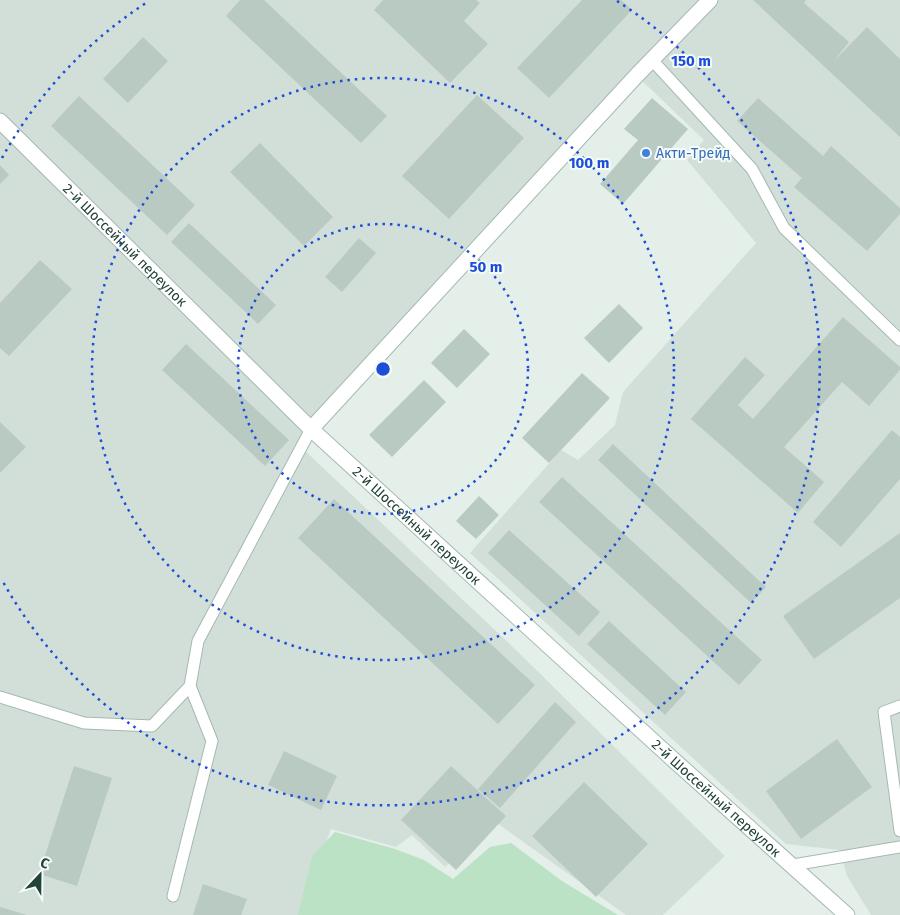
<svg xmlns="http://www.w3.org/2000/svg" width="900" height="915" font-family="'Fira Sans',sans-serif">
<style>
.built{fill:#d2dfd9}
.green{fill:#bbe2c5}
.building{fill:#b9cac3}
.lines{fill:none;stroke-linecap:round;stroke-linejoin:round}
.service-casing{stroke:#a6b8b2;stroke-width:13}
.minor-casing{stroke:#a6b8b2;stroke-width:17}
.service{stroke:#fff;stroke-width:11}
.minor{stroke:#fff;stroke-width:15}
.ring{fill:none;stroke:#1d4ed8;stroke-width:2.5;stroke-dasharray:2.5 5}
.shop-dot{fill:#3f7fe0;stroke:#f5fbf8;stroke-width:2}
.labels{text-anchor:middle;stroke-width:4;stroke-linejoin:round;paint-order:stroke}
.shop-label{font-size:14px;fill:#366cbe;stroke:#f5fbf8;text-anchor:start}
.street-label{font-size:14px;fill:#21433a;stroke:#f5fbf8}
.centre{fill:#1d4ed8;stroke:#f5fbf8;stroke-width:2.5}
.ring-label{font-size:15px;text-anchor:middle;font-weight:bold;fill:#1d4ed8;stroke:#f5fbf8;stroke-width:4;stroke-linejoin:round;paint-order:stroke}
</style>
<rect width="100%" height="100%" fill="#e4efea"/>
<path class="built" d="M0,0h900v915h-29l-24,-39 -7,-26 -54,-6 -316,-291 91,-103 17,10 37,-35 8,-33 133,-149 -69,-83 17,-20 -67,-64 -337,370 216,204 209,206 -62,59h-37l-132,-94 -49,46 -33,-32 -16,12 -65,-18 -32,86h-299z"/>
<path class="green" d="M335,832l60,17 29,11 29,19 37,-32 21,-4 51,38 56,34h-320l14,-59z"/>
<path class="building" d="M240,0h24l123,116 -26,27 -135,-127z
M383,0h93l4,3 -16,18 24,23 -38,39 -76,-73z
M582,0h39l11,10 -83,88 -32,-30z
M753,0h53l-2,3 45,39 -15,19 33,-34 33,32v78z
M143,37l25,24 -40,42 -25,-24z
M477,95l47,43 -75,81 -47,-43z
M79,96l116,109 -28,30 -116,-109z
M652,98l36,31 -65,75 -23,-20 38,-44 -14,-11z
M758,98l65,58 8,-10 69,62v6l-33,37 -73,-64 8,-9 -65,-57z
M260,143l73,74 -29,29 -74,-74z
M0,165l9,10 -9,9z
M189,223l87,82 -18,19 -87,-82z
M359,238l17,15 -34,39 -17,-15z
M40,260l32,29 -63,67 -9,-8v-45z
M619,304l24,24 -34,35 -25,-25z
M843,317l57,50v3l-31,36 -27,-24 -58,65 40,35 -26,31 -107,-94 54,-62 20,18 -27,30 15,14z
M464,329l26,25 -33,34 -26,-25z
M186,344l103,96 -24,26 -103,-96z
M582,373l28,25 -61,65 -27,-25z
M424,380l22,22 -54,55 -23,-22z
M0,422l26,25 -26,26z
M892,430l8,7v42l-59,68 -28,-25z
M613,444l153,143 -15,16 -153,-143z
M562,477l200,183 -23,25 -200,-183z
M479,496l20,19 -23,24 -20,-18z
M334,499l201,186 -37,39 -200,-186z
M509,530l91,82 -21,24 -91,-83z
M900,533v65l-86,61 -31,-43z
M609,621l77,71 -21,23 -78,-71z
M555,702l21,20 -76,86 -22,-19z
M837,739l35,48 -71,52 -35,-48z
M284,751l53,25 -16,34 -53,-25z
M74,766l38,12 -35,108 -38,-12z
M451,766l55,50 -50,54 -55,-50z
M584,782l64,62 -52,53 -64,-61z
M203,884l44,15 -6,16h-48z
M0,907l27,8h-27z"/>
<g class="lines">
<defs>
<path id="service" d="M652,60l100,109 32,59 116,112
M0,697l84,26 68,3 38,-40
M900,706l-16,6 16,119
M793,865l107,-18
M173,896l39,-155 -22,-55 8,-45 113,-212"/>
<g id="minor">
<path id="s1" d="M0,121l311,308 366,334 170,152"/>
<path d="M311,429l326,-354 73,-75"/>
</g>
</defs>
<use href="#service" class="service-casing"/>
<use href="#minor" class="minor-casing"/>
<use href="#service" class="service"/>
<use href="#minor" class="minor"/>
</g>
<g class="ring">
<circle cx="383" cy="369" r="145"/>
<circle cx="383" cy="369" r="291"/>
<path d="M2 158A436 436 0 0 1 149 1M617 1A436 436 0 1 1 2 580"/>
</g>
<circle class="shop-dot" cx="646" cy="153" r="5"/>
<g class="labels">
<g class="shop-label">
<text x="656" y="158">Акти-Трейд</text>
</g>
<g class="street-label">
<text dy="5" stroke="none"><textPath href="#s1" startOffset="176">2-й Шоссейный переулок</textPath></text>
<text dy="5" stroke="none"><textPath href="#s1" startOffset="581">2-й Шоссейный переулок</textPath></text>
<text dy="5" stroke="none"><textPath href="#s1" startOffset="986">2-й Шоссейный переулок</textPath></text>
</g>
</g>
<circle cx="383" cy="369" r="8" class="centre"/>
<g class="ring-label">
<text x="691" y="66">150 m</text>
<text x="589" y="168">100 m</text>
<text x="486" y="272">50 m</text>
</g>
<g transform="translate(40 875) rotate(22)" stroke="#f5fbf8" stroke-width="4" paint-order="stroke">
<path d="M0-4L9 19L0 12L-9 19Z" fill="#21433a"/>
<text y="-8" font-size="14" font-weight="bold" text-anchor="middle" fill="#21433a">С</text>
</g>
</svg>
